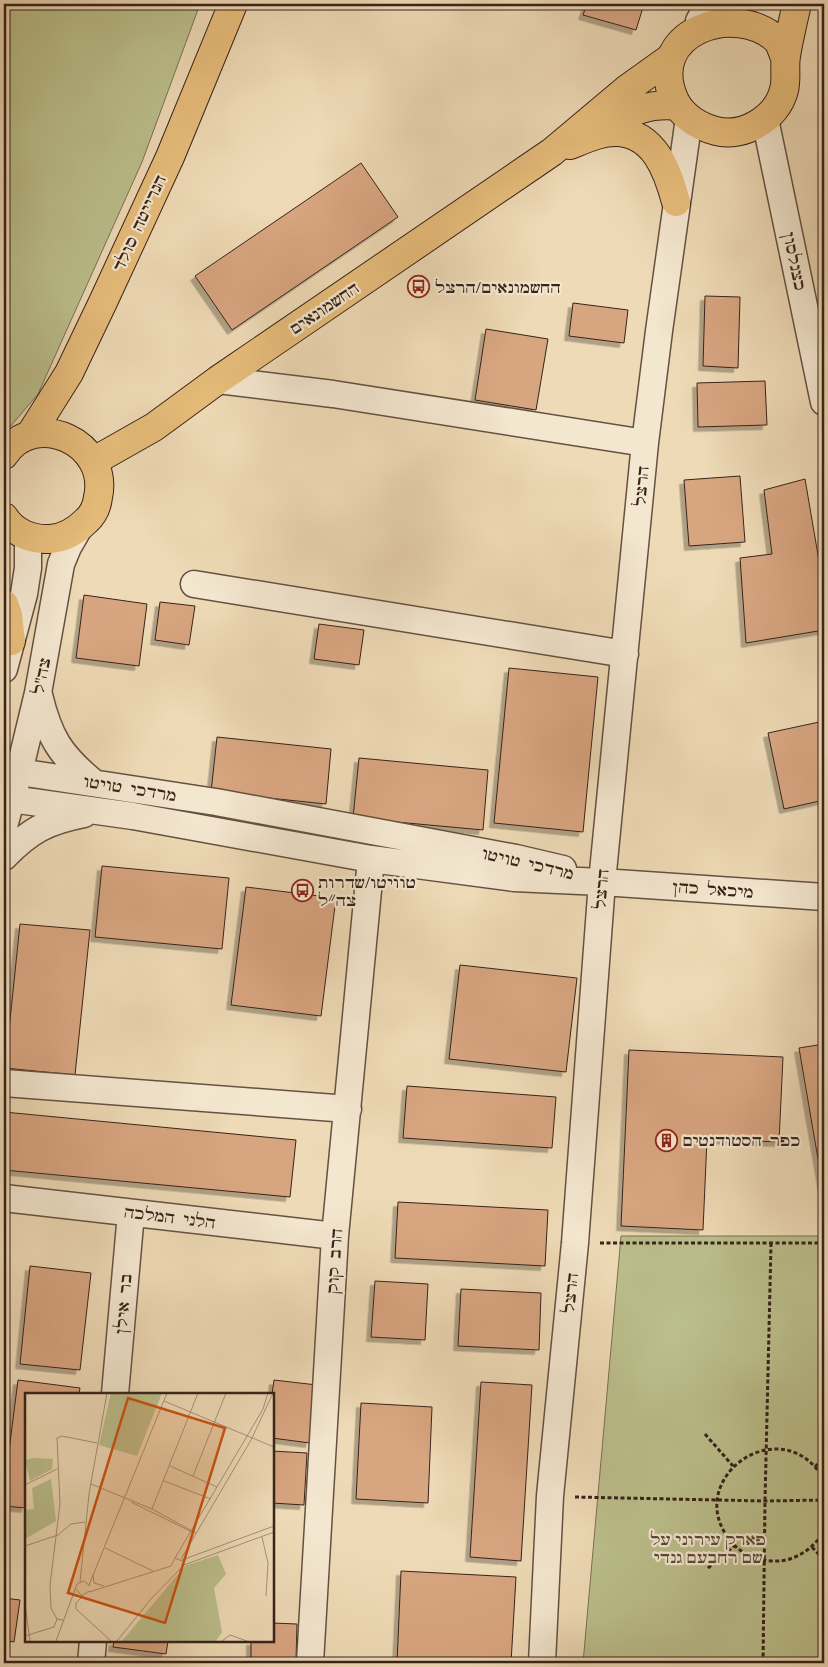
<svg xmlns="http://www.w3.org/2000/svg" width="828" height="1667" font-family="Cardo,'Frank Ruhl Libre',serif">
<style>
.green{fill:#bbbf8c;stroke:#797153}
.building{fill:#d8a581;stroke:#37231a;filter:url(#shadow)}
.lines{fill:none;stroke-linecap:round;stroke-linejoin:round}
.minor-casing{stroke:#655141;stroke-width:29}
.major-casing{stroke:#37231a;stroke-width:30}
.path{stroke:#37231a;stroke-width:3;stroke-dasharray:4 2.5;stroke-linecap:butt}
.minor{stroke:#f4e7d0;stroke-width:26}
.major{stroke:#e7bd7b;stroke-width:28}
.labels{text-anchor:middle;stroke-width:4.5;stroke-linejoin:round;paint-order:stroke}
.street-label{font-size:16px;fill:#37231a;stroke:#f4e7d0}
.poi-label{font-size:16px;fill:#37231a;stroke:#f4e7d0;text-anchor:start}
.park-label{font-size:16px;font-style:italic;fill:#584a36;stroke:#f4e7d0}
.inset-road{fill:none;stroke:#a59178;stroke-width:1}
.view{fill:#cd510e;fill-opacity:0.15;stroke:#cd510e;stroke-width:2.5}
.inset-edge{fill:none;stroke:#37231a;stroke-width:2.5}
</style>
<defs>
<filter id="shadow"><feDropShadow dx="-4.5" dy="4.5" stdDeviation="0" flood-color="#0004"/></filter>
</defs>
<rect width="100%" height="100%" fill="#eedab6"/>
<filter id="stains"><feTurbulence type="fractalNoise" baseFrequency=".004" numOctaves="4"/><feColorMatrix values="0 0 0 0 .2 0 0 0 0 .09 0 0 0 0 .02 0 0 0 .5 -.17"/></filter>
<radialGradient id="worn" r=".72"><stop offset=".6" stop-color="#630" stop-opacity="0"/><stop offset="1" stop-color="#630" stop-opacity=".3"/></radialGradient>
<path class="green" d="M4,4h196l-58,158 -104,232 -34,40z
M621,1236h203v427h-241z"/>
<path class="building" d="M587,4h57l-8,26 -53,-15z
M361,163l37,54 -166,113 -37,-54z
M705,296l35,1 -2,71 -35,-2z
M573,303l55,7 -4,33 -55,-7z
M486,329l62,10 -12,71 -61,-10z
M765,381l2,44 -69,2 -1,-44z
M740,476l5,66 -56,4 -5,-66z
M805,479l19,111v40l-78,13 -6,-85 32,-4 -8,-64z
M84,595l63,9 -8,62 -63,-8z
M160,602l35,4 -6,39 -34,-5z
M319,624l45,6 -5,35 -45,-6z
M509,668l89,9 -15,155 -89,-9z
M824,721v79l-40,9 -16,-76z
M217,737l114,12 -5,55 -115,-12z
M359,758l129,12 -5,60 -130,-12z
M102,866l127,12 -7,71 -127,-12z
M246,887l90,11 -15,118 -90,-11z
M20,924l70,6 -15,145 -70,-7z
M460,965l117,13 -11,94 -117,-13z
M824,1044v150l-25,-146z
M629,1050l154,7 -4,85 -72,-3 -4,91 -82,-4z
M407,1086l149,11 -4,51 -149,-10z
M4,1112l292,28 -6,57 -286,-27z
M398,1202l150,8 -3,56 -150,-8z
M30,1266l61,7 -11,97 -60,-6z
M375,1281l53,3 -3,56 -54,-3z
M461,1289l80,4 -2,57 -81,-4z
M4,1315l4,1 -4,24z
M18,1380l62,8 -1,6h-53v114l-22,-2v-16z
M274,1380l43,5 -7,58 -38,-5v-44z
M481,1382l51,3 -11,176 -51,-4z
M361,1403l71,4 -4,96 -72,-4z
M272,1451l35,2 -3,52 -32,-2z
M401,1571l115,6 -5,86h-114z
M4,1598l16,2 -6,42 -10,-2z
M272,1623l25,1 -1,36 -45,-2v-17h21z
M114,1641h54l-2,13 -53,-7z"/>
<g class="lines">
<defs>
<path id="minor" d="M699,21l10,-17
M765,119l59,283
M218,380l115,14 312,49
M194,584l431,70
M4,669l20,-75 4,-26v-32
M39,695c10,42 21,60 55,88
M4,774l15,-2 197,30 300,56 47,11
M4,795l7,4 122,17 238,43 143,19 88,4 222,15
M4,826l15,-54 19,-79 23,-129 7,-17 11,-19
M4,857c26,-27 44,-36 80,-43
M4,1083l344,26
M4,1198l331,38
M115,1394l16,-181
M91,1663l2,-22
M310,1663l25,-427 36,-377
M542,1663l8,-167 25,-253 27,-361 43,-439 14,-112 30,-213"/>
<path id="major" d="M785,58c-2,-5 -4,-12 -7,-17 -42,-41 -135,-9 -103,60 8,16 25,26 41,30 28,7 61,-13 68,-41 3,-12 0,-23 2,-34 3,-18 7,-35 11,-52
M595,131c29,-15 48,-29 83,-25
M570,145c15,-6 32,-14 48,-13 37,2 50,40 58,70
M30,435l39,-62 34,-71 67,-145 63,-153
M4,455c31,-47 106,-12 94,42 -1,9 -5,18 -12,24 -10,10 -21,17 -36,18 -18,1 -36,-6 -46,-22
M94,461l60,-34 64,-47 334,-228 75,-63 42,-30
M4,604l4,11 3,26"/>
</defs>
<use href="#minor" class="minor-casing"/>
<use href="#major" class="major-casing"/>
<path class="path" d="M600,1243h224
M705,1434l28,32
M815,1467l9,-11
M824,1481c-2,-4 -5,-9 -8,-13 -45,-52 -131,13 -87,71 12,16 30,23 50,22 18,-1 38,-15 45,-31
M575,1497l190,4 59,-1
M812,1547l12,13
M708,1568l26,-22
M763,1663l2,-162 6,-257"/>
<use href="#minor" class="minor"/>
<use href="#major" class="major"/>
</g>
<defs>
<symbol id="bus-ring" viewBox="-11 -11 22 22"><circle r="9.5" fill="#f4e7d0" stroke="#8f2418" stroke-width="1.5"/><path d="M-5-6H5V4H4V6H2V4H-2V6H-4V4H-5ZM-3.5-4V0h7V-4ZM-3.5 1.2v1.5H-2V1.2ZM2 1.2v1.5H3.5V1.2Z" fill="#8f2418"/></symbol>
<symbol id="building-ring" viewBox="-11 -11 22 22"><circle r="9.5" fill="#f4e7d0" stroke="#8f2418" stroke-width="1.5"/><path d="M-4-6H4V6H1V3H-1V6H-4ZM-2.5-4.3h1.7v1.8h-1.7ZM.8-4.3h1.7v1.8H.8ZM-2.5-1h1.7V.8h-1.7ZM.8-1h1.7V.8H.8Z" fill="#8f2418"/></symbol>
</defs>
<g fill-rule="evenodd">
<use href="#bus-ring" x="406" y="274" width="25" height="25"/>
<use href="#bus-ring" x="290" y="878" width="25" height="25"/>
<use href="#building-ring" x="654" y="1128" width="25" height="25"/>
</g>
<g class="labels">
<g class="street-label">
<text transform="translate(139 223) rotate(-65)" y="6">הנרייטה סולד</text>
<text transform="translate(795 261) rotate(78)" y="6">כצנלסון</text>
<text transform="translate(324 308) rotate(-34)" y="6">החשמונאים</text>
<text transform="translate(641 486) rotate(-85)" y="6">הרצל</text>
<text transform="translate(41 676) rotate(-79)" y="6">צה"ל</text>
<text transform="translate(130 788) rotate(9)" y="6">מרדכי טויטו</text>
<text transform="translate(528 863) rotate(13)" y="6">מרדכי טויטו</text>
<text transform="translate(601 889) rotate(-85)" y="6">הרצל</text>
<text transform="translate(713 889) rotate(4)" y="6">מיכאל כהן</text>
<text transform="translate(170 1217) rotate(7)" y="6">הלני המלכה</text>
<text transform="translate(334 1261) rotate(-86)" y="6">הרב קוק</text>
<text transform="translate(570 1293) rotate(-84)" y="6">הרצל</text>
<text transform="translate(123 1304) rotate(-85)" y="6">בר אילן</text>
</g>
<g class="poi-label">
<text x="435" y="293">החשמונאים/הרצל</text>
<text x="318" y="888">טוויטו/שדרות<tspan x="318" dy="18">צה״ל</tspan></text>
<text x="682" y="1146">כפר הסטודנטים</text>
</g>
<g class="park-label">
<text x="708" y="1545">פארק עירוני על<tspan x="708" dy="18">שם רחבעם גנדי</tspan></text>
</g>
</g>
<g transform="translate(25 1393)">
<rect width="249" height="249" fill="#eedab6"/>
<path d="M86,0h51l-25,63 -38,-11zM9,65l19,1 -1,10 -22,12 -5,-21zM26,86l5,42 -31,18v-29l9,-1 -2,-21zM193,162l8,19 -12,14 8,44 -6,9h-94l63,-75z" fill="#bbbf8c"/>
<path class="inset-road" d="M139,8l110,46M145,73l47,21M168,83l33,-83M139,88l47,18M66,91l61,25 44,24M0,92l32,-16M106,109l61,30M127,116l46,-116M237,144l6,26 -2,33M0,153l33,-11 13,-11 14,-2M80,155l48,23M150,165l88,-149 5,-16M156,166l70,-119 22,-47M157,167l92,-34M146,173l4,-8 7,3M68,182l1,8 10,3M55,189l9,-88 18,-101M64,192l78,-192M50,195l7,8 7,-5M64,199l82,-26M58,203l-7,7v6l35,32M0,211l5,37M38,227l-6,-1 -6,-11 -1,-23 10,-81 -3,-66 5,-2 35,7M0,243l29,-9 3,-8M31,248l21,-57 7,-3 6,5M92,248l34,-42 33,-34 90,-33M197,248l8,-6 17,6"/>
<path class="view" d="M103,5l97,30 -60,195 -97,-30z"/>
<rect width="249" height="249" class="inset-edge"/>
</g>
<rect width="828" height="1667" fill="none" stroke="#eedab6" stroke-width="20"/>
<rect x="5" y="5" width="818" height="1657" fill="none" stroke="#37231a" stroke-width="2.5"/>
<rect x="10" y="10" width="808" height="1647" fill="none" stroke="#37231a"/>
<rect width="100%" height="100%" filter="url(#stains)"/>
<rect width="100%" height="100%" fill="url(#worn)"/>
</svg>
